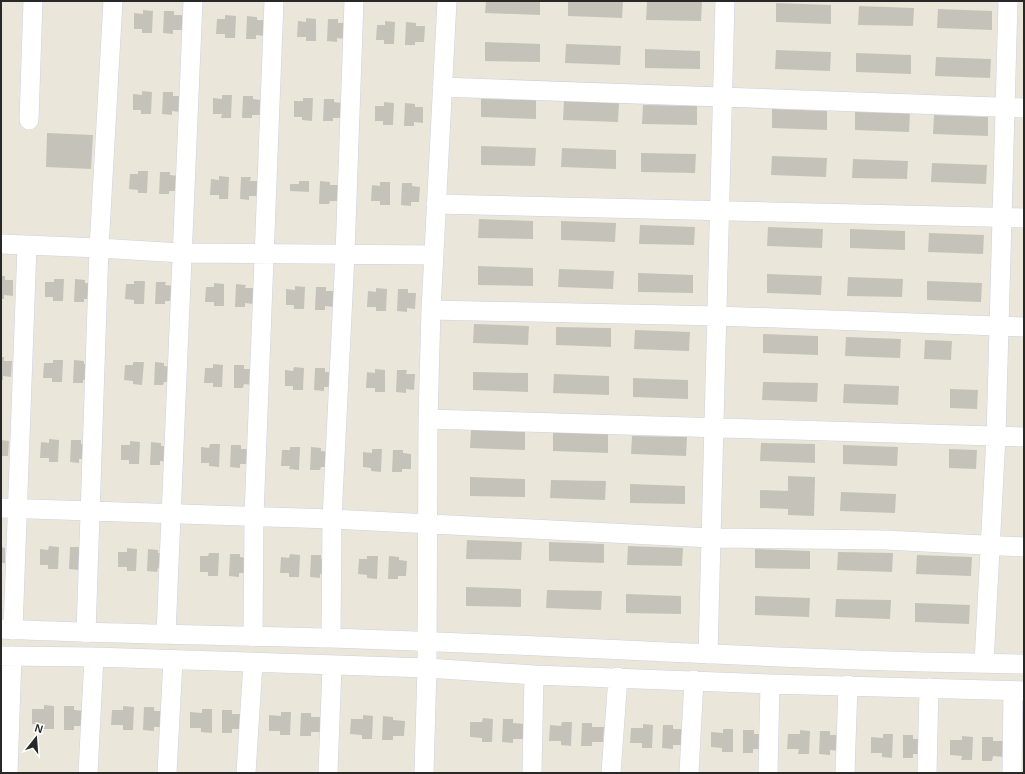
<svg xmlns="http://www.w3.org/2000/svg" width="1025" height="774" font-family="Arial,sans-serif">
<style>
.building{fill:#c5c3b9}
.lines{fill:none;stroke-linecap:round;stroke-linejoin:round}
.minor-casing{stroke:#cfcfe1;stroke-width:20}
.minor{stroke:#fff;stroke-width:19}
</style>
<rect width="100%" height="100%" fill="#eae7da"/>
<path class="building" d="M486,1h54v14l-55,-2z
M568,1h55l-1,17 -54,-2z
M647,1l55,1 -1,19 -55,-1z
M776,3l55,2v19l-55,-2z
M859,6l55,2 -1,18 -55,-1z
M938,9l54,2v19l-55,-2z
M143,10l10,1 -1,22h-10v-4h-8v-16l9,1z
M164,11h10v4h8v15h-9v4l-10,-1z
M225,15l11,1 -1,22h-10v-4h-9l1,-15h8z
M247,16l10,1v3h8l-1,16 -8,-1v4h-10z
M306,18l10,1v22h-10v-4h-9l1,-16 8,1z
M328,19h10v4h8l-1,16 -8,-1v4l-10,-1z
M385,21l10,1 -1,22h-10v-4h-8l1,-15h8z
M406,22l10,1v3h9l-1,16h-9v3h-10z
M485,42l55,2v18l-55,-1z
M566,44l55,2 -1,19 -55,-2z
M645,49l55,2v18l-55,-1z
M776,50l55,2 -1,19 -55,-2z
M856,53l55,2v19l-55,-2z
M936,57l55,2 -1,19 -55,-2z
M142,91l10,1 -1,22h-10v-4h-8v-16l9,1z
M163,92h10v4h8v16l-9,-1v4l-10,-1z
M222,95h10l-1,23h-10l1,-4h-9v-16l9,1z
M243,96h10v3l8,1v15h-9v3h-10z
M303,98h10l-1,23 -10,-1v-3h-8v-16h9z
M324,99h10v3l8,1v15h-9v3h-10z
M481,99l55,1v19l-55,-2z
M564,101l55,2 -1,19 -55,-2z
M384,102l10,1 -1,22h-10v-4h-8v-15h9z
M405,103l10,1v3h8v16l-9,-1v4h-10z
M643,105l54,1v19l-55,-1z
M772,109l55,2v19l-55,-2z
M855,112l55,1 -1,19 -54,-2z
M934,115l54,2v19l-55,-2z
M47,133l46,2 -2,34 -45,-2z
M481,146l55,2 -1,18 -54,-1z
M562,148l54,2v19l-55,-2z
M641,153l55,1 -1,19 -54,-1z
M772,156l55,2 -1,19 -55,-2z
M853,159l55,2 -1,18 -55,-1z
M932,163l55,2 -1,19 -55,-2z
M138,171h10l-1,22h-9v-3l-9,-1 1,-15h8z
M160,172h10v3l8,1 -1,15h-8v3h-10z
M219,176l10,1 -1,22h-9v-4h-9l1,-16 8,1z
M241,177h10l-1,4h9l-1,15h-9v4l-9,-1z
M299,181h10v11l-19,-1v-7h9z
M320,181l10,1v3h8v16h-8l-1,3h-10z
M380,182h10v23h-10v-4h-9l1,-16 8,1z
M402,183h10v3l8,1 -1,15h-8v4l-10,-1z
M479,219l54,2v18l-55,-1z
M561,221l55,2 -1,19 -54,-2z
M640,225l55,2 -1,18 -55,-1z
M768,227l55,2 -1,19 -55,-2z
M850,229l55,2v19l-55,-2z
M929,233l55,2 -1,19 -55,-2z
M478,266l55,2v18l-55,-1z
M559,269l55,2 -1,18 -55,-2z
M638,273l55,2v18l-55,-1z
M767,274l55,2 -1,19 -54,-2z
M1,276h4v4h8v16l-9,-1v4h-3z
M848,277l55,2 -1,18 -55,-1z
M54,279h10l-1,22h-10v-4h-8v-15h9z
M75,279l10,1v3h8v16h-9v3h-10z
M134,281h11l-1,23h-10v-4l-9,-1 1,-15h8z
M927,281l55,2 -1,19 -54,-2z
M156,282h10l-1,3 9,1 -1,15h-8v3h-10z
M214,283l10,1v22h-10v-4h-9l1,-15h8z
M236,284l10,1 -1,3h9l-1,16 -8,-1v4h-10z
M295,286l10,1 -1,22h-10v-4h-8v-16l9,1z
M316,287h10v4h8v16l-9,-1v4h-10z
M376,288l11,1 -1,22h-10v-4h-9l1,-16 8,1z
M398,289h10v4h8l-1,16 -8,-1v4l-10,-1z
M474,324l55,2 -1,19 -55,-2z
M556,327l55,1v19l-55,-2z
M635,330l55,2 -1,19 -55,-2z
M763,334l55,2v19l-55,-2z
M846,337l55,2 -1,19 -55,-2z
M925,340l27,1 -1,19 -27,-1z
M1,357h3v4h8l-1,16 -8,-1v4h-2z
M53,360h10l-1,22h-10v-4h-9l1,-15h9z
M74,360l10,1v3h8l-1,16h-8v3h-10z
M133,362h11l-2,23 -9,-1v-3l-9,-1 1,-15h8z
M155,362l9,1v3l9,1 -1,15h-8l-1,3h-9z
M213,364l10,1 -1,22h-9v-4h-9l1,-15h8z
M234,365h10v4h9l-1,16 -8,-1 -1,4h-9z
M294,367l10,1 -1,22h-10v-4h-8v-16l8,1z
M315,368h10v4h8l-1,15h-8v4l-10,-1z
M375,369l10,1v22h-10v-4h-9l1,-16 8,1z
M397,370h10l-1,4h9l-1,16 -8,-1v4l-10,-1z
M473,372l55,1v19l-55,-2z
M554,374l55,2v19l-56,-2z
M633,378l55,2v19l-55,-2z
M763,382l55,1 -1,19 -55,-2z
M844,384l55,2 -1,19 -55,-2z
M950,389l28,1 -1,19 -27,-1z
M471,430l54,1v19l-55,-2z
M553,432l55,2v19l-55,-2z
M632,436l55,1 -1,19 -55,-2z
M49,439l10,1 -1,22h-9v-4h-9l1,-16 8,1z
M1,440l8,1 -1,15h-7z
M71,440h10v4h8l-1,15h-9v4l-9,-1z
M130,441l10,1 -1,22h-10v-4h-8v-15h9z
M151,442l10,1v3h8v16l-9,-1v4h-10z
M761,443l54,1v19l-55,-2z
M210,444h10l-1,23 -10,-1v-3h-8v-16l8,1z
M231,445h10v4h8v15h-9v4l-10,-1z
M843,445l55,2 -1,19 -54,-2z
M290,447h10l-1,23 -10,-1 1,-3h-9l1,-16h8z
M311,447l10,1v3l9,1 -1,15h-8l-1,3h-10z
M372,449h10l-1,23 -10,-1v-3l-8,-1v-15l9,1z
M949,449l28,1 -1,19 -27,-1z
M393,450h10v3l8,1v15h-9v3h-10z
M788,476l27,1 -1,39 -26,-1v-6l-28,-1v-18l28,1z
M470,477l55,2v18l-55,-1z
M551,480l55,1 -1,19 -55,-2z
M630,484l55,2v18l-55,-1z
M841,492l55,2 -1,19 -55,-2z
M467,540l55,2 -1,18 -55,-1z
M549,542l55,2v19l-55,-2z
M49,546l10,1 -1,22h-10v-4h-8v-16l8,1z
M628,546l55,2 -1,18 -55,-1z
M1,547l4,1v15h-4z
M70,547h10l-1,23 -10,-1z
M127,548l10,1 -1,22h-9v-4h-9v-15h9z
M148,549l10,1v3h8v16l-8,-1 -1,4 -10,-1z
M755,549l55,2v18l-55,-1z
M838,552l55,1 -1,19 -55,-2z
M209,553h10l-1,23h-10v-4h-8v-16h8z
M230,554h10v3l8,1 -1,15h-8v4l-10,-1z
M290,554l10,1 -1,22h-10v-4h-9l1,-16 8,1z
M311,555h10v4h8l-1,16 -8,-1v4l-10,-1z
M917,555l55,2 -1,19 -55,-2z
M367,556h11l-1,23 -10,-1v-3l-9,-1 1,-15h8z
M389,556l10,1v3l8,1 -1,15h-8v3h-10z
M466,587l55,2v18l-55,-1z
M547,590l55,1 -1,19 -55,-2z
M626,594l55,2v18l-55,-1z
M755,596l55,2 -1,19 -54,-2z
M836,599l55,1 -1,19 -55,-2z
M915,603l55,2 -1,19 -54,-2z
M44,705l10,1v23h-11v-4l-11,-1v-15h12z
M64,706h10v4l12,1v15h-12v4h-10z
M123,706l11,1 -1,23h-10v-5h-12l1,-15h11z
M144,707h10v4h12l-1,16h-11v4l-11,-1z
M202,709h10v24l-11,-1v-4h-11v-16l12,1z
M222,710h10v4h12v15h-12v4h-10z
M281,712h10l-1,23h-10v-4h-11v-16l12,1z
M301,713h10v4h12v15h-12v4h-11z
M363,715l10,1 -1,23h-10v-4l-12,-1 1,-15h12z
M383,716l10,1v3l12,1 -1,15h-11v4h-11z
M483,718l10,1 -1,23h-10v-4l-12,-1v-15h12z
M503,719h10v4l12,1 -1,15h-11v4l-11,-1z
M562,722h10l-1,24 -10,-1v-4h-12l1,-16 11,1z
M582,723h10v4h12l-1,15h-11v4h-11z
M643,724l10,1 -1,23h-10v-5h-12l1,-15h12z
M663,725h10v4h12v16h-12v4l-11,-1z
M723,729h10v23h-11v-4l-11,-1v-15l12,1z
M743,730h11v4h11v15h-12v4h-10z
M800,730l10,1 -1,23h-11l1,-5h-12l1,-15h12z
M820,731h10v4h12l-1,16 -11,-1v5l-11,-1z
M883,734h10l-1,24 -10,-1v-4h-11v-16l12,1z
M903,735h10v4h12v15h-12v4h-10z
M962,736l11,1 -1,23h-11l1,-4 -12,-1v-15h12z
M982,737h11v4h12l-1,16 -11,-1 -1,5h-10z"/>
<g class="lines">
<defs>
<path id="minor" d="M442,87l582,21
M29,120l4,-119
M436,204l588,14
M1,244l98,4 82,5 252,2
M431,310l286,6 307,11
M428,419l596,18
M1,508l331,11 379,19 174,2 139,7
M1,629c110,5 219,6 329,9 231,7 463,23 694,26
M13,630l14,-384
M86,633l13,-385 14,-247
M166,634l27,-633
M253,637l1,-121 20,-515
M331,638l1,-119 13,-265 9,-253
M708,654l17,-653
M1,656l93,1 333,11 107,7 236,9 254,7
M984,663l12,-227 12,-435
M8,773l4,-117
M88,773l6,-116
M167,773l6,-113
M246,773l7,-110
M328,773l4,-107
M424,773l3,-105 1,-249 3,-109 16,-309
M532,773l2,-98
M611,773l7,-96
M689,773l5,-93
M768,773l2,-89
M845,773l3,-88
M927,773l2,-85
M1012,773l1,-82"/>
</defs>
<use href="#minor" class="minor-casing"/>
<use href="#minor" class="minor"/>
</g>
<rect width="1025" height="774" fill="none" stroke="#282828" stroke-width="4"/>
<g transform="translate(36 738) rotate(17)" stroke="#ffffff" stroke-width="3" paint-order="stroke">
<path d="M0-3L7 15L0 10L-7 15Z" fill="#282828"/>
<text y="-6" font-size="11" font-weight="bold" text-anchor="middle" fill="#282828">N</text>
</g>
</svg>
